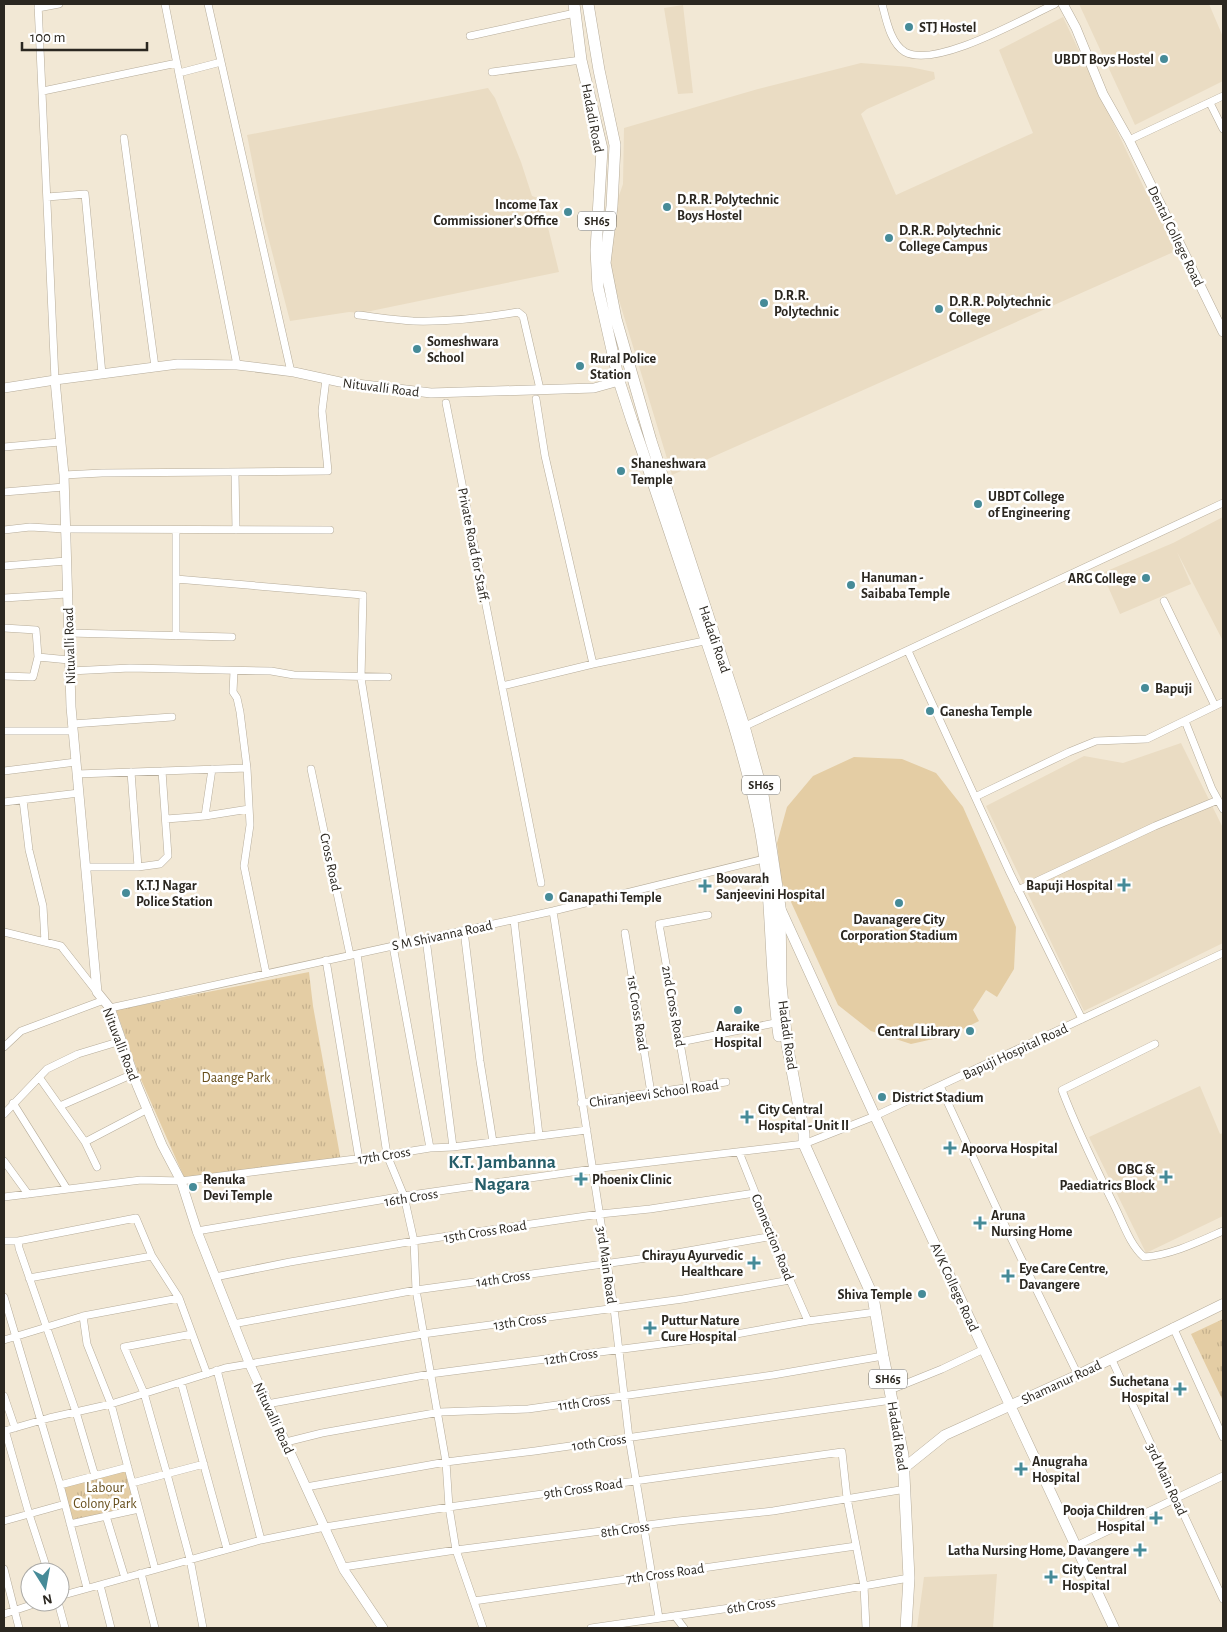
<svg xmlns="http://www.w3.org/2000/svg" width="1227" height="1632" font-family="'Alegreya Sans',sans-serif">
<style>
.built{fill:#eadcc3}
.grass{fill:url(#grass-tufts)}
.pitch{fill:#e4cda4}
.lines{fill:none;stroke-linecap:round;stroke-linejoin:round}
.minor-casing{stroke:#b6ac9a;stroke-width:8}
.tertiary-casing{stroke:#b6ac9a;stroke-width:10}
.secondary-casing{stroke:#b6ac9a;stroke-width:11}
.primary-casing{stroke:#b6ac9a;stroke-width:12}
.minor{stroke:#fff;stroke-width:7}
.tertiary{stroke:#fff;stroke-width:9}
.secondary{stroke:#fff;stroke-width:10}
.primary{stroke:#fff;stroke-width:11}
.poi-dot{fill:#468b98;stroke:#fff;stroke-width:2}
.labels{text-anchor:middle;stroke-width:5;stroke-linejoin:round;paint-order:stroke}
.shield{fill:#fff;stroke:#6b6863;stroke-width:1}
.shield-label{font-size:12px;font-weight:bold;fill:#2b2720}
.poi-label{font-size:14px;font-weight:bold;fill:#2b2720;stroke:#fff;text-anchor:start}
.street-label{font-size:14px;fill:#2b2720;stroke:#fff}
.park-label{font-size:14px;fill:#664d1a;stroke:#fff}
.district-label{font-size:19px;font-weight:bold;fill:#275e69;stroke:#fff}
</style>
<defs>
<pattern id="grass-tufts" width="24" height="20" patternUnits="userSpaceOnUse" patternTransform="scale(1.25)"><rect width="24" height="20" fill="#e4cda4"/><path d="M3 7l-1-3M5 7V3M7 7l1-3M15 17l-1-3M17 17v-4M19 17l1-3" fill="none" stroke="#c4b08d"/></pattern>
</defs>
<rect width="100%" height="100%" fill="#f2e8d5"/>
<path class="built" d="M1079,4h130l14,33v44l-88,44z
M683,5l10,88 -15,1 -14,-86z
M1063,17l82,173 33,60 -506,225 -67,-221 4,-29 14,-41 1,-56 134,-39 103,-26 49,4 24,5 1,7 -68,30 -6,5 35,81 137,-62 -34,-83z
M488,88l7,10 26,64 11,34 9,3 18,73 -198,41 -12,-1 -59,9 -26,-100 -17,-86z
M1223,517v124l-46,-89 14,32 -71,30 -18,-41 71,-30z
M1181,743l42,85v115l-139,68 -98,-205 98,-50 39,7z
M1200,1086l20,48 3,-1v83l-77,37 -57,-116z
M997,1574l-4,54h-76l7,-51z"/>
<path class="grass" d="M309,972l4,34 28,155 -157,16 -45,-102 -23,-65z
M1223,1319v82l-32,-67z
M128,1467l11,42 -69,15 -10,-39z"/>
<path class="pitch" d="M854,757l48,2 34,14 27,34 53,120 -2,42 -17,28 -11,-7 -13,20 6,11 -28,14 -40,9 -40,-13 -33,-26 -57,-125 -4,-37 10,-36 26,-31z"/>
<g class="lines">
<defs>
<path id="minor" d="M38,4l17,376
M165,4l72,361
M208,4l83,368
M882,4c4,14 8,39 23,48 31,17 119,-34 150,-48
M38,8l21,-4
M470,36l105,-23
M492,72l89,-12
M179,73l42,-11
M43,91l134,-28
M1210,103l13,26
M124,138l31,229
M1129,140l94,-44
M47,197l38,-3 17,180
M358,315c18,2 37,5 55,6 35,1 70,-3 105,-9l5,4 17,73
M536,399l9,57 48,208
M446,403l95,480
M4,447l56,-5
M235,472l1,58
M64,475l38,-2 226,-2 -6,-60 4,-32
M4,492l60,-5
M4,530l26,-3 35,2 265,1
M176,530v106
M4,566l62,-5
M176,579l187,16 -2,83 43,266
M4,598l63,-4
M1164,601l51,105
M4,628l32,2 2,27 31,3
M68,633l164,4
M908,651l102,222 72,146
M70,671l60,-3 141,3 23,4 94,2
M234,671l-1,21 4,6 3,14 7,56
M4,676l29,1 5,-20
M502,686l91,-22 116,-24
M1185,721l27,68 11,20
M72,724l100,-7
M741,728l482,-225
M4,731h69
M311,769l39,186
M4,771l72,-9
M131,772l7,95
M77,774l170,-6 3,57 -6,41 22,107
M975,797l94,-45 27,-11 51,-2 76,-37
M23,800l6,50 14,56 2,36
M4,802l75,-9
M205,816l7,-47
M166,819l39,-3 44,-7
M86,867h52l22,-3 8,-8 -6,-85
M1018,890l137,-64 63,-26
M553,911l61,397 15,130 30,180
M514,920l25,215
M464,931l16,130 13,81
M4,932l57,14 36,46
M625,933l26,160
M426,939l27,208
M393,946l37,202
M357,954l30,201 17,41 10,45 2,49 30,172 3,45 7,43 27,78
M326,960l33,199
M110,1008l443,-97 215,-53
M680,1042l100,-20
M1155,1044l-93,46c15,40 34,78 53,117 8,16 15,38 29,50 27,-2 54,-15 79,-26
M4,1047l17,-16 83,-31
M39,1077l46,65 12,25
M940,1086l57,123 81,166
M688,1088l-29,-164 49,-9
M13,1103l54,86
M581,1103l145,-21
M60,1106l73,-32
M4,1114l43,-45 31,-15 43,-13
M85,1142l63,-33
M739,1152l51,128 18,41
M4,1161l24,33
M4,1197l137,-17 40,1 206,-26 43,-7 23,-1 134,-17
M197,1231l207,-35 189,-27 211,-25 71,-28 348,-163
M4,1241h14l118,-23 16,38 27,42
M18,1241l1,7 57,164 19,64
M215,1277l75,-15 124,-21 186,-27 50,-5 105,-16
M29,1278l123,-22
M4,1297l56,188 27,103
M83,1316l4,28 24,60 44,165
M233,1324l183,-34 238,-33 119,-21
M1173,1327l50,110
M192,1334l-68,13 20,46 23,81 23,85 13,69
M4,1340l79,-24 96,-18 28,76
M1111,1358l112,241
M217,1370l44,170
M181,1382l46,167
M890,1390l52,-21 42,-20
M4,1396l11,32
M267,1404l163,-30 301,-39 77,-14 68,-9
M5,1430l24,84 19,58
M4,1431l45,-13 62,-14 114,-36 198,-34 260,-35 107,-19
M286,1442l36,-9 118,-21 88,-3 245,-34 110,-19
M132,1483l72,-19
M60,1485l68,-18
M306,1487l140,-25 89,-11 357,-51
M106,1516l19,62
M4,1521l61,-17
M70,1524l69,-15
M1076,1546l147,-70
M343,1567l113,-17 222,-29 95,-10 133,-22
M4,1569l15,59
M141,1573l14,55
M100,1585l11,43
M60,1596l201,-56 64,-13 124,-20 393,-55 5,46 17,88 2,42
M474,1601l382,-55
M58,1602l7,26
M4,1614l36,-12
M675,1616l9,12
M591,1628l181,-26 137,-24"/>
<path id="tertiary" d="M1063,4l13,24 27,66 26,46 94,192
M55,380l9,95 7,232 26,285 13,16 27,77 25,60 19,36 16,50 53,134 94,205 39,58
M4,388l51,-8 123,-16 59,1 57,7 46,10 91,11 163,-5 25,-7"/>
<path id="secondary" d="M780,908l95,208 239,512
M904,1468l41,-33 133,-60 145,-71"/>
<path id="primary" d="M574,4l7,56 21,89 -6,101 2,38 21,93 13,40c21,60 41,122 62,183 25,74 51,147 66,224 13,69 9,139 19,208
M588,4l11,66 16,75 -3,61 -7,57 11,56 35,122 93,285 19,69 17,112 1,78 6,59 17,90v10l69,153 10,59 20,99 6,123 -3,50"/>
</defs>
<use href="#minor" class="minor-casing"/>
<use href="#tertiary" class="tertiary-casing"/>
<use href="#secondary" class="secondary-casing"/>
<use href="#primary" class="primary-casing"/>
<use href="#minor" class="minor"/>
<use href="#tertiary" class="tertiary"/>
<use href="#secondary" class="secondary"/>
<use href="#primary" class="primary"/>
</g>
<g class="poi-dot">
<circle cx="909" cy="27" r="5"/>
<circle cx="1164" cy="59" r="5"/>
<circle cx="667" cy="207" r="5"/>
<circle cx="568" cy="212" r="5"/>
<circle cx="889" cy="238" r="5"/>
<circle cx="764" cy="303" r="5"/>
<circle cx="939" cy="309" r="5"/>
<circle cx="417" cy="349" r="5"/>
<circle cx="580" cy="366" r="5"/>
<circle cx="621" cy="471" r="5"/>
<circle cx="978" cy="504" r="5"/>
<circle cx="1146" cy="578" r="5"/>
<circle cx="851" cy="585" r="5"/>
<circle cx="1145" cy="688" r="5"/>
<circle cx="930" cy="711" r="5"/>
<path d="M1121.5 877.5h5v5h5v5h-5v5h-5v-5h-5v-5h5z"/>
<path d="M702.5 878.5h5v5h5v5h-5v5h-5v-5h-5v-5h5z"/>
<circle cx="126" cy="893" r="5"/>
<circle cx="549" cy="897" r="5"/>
<circle cx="899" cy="903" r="5"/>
<circle cx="738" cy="1010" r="5"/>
<circle cx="970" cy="1031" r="5"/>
<circle cx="882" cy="1097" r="5"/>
<path d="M744.5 1109.5h5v5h5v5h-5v5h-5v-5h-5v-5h5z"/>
<path d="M947.5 1140.5h5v5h5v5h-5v5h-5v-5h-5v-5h5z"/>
<path d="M1163.5 1169.5h5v5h5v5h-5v5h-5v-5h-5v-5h5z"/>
<path d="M578.5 1171.5h5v5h5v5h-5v5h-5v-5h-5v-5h5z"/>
<circle cx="193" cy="1187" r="5"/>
<path d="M977.5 1215.5h5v5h5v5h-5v5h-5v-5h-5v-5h5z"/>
<path d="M751.5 1255.5h5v5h5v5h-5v5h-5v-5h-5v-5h5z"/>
<path d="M1005.5 1268.5h5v5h5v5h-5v5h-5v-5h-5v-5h5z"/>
<circle cx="922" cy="1294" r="5"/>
<path d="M647.5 1320.5h5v5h5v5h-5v5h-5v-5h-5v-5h5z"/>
<path d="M1177.5 1381.5h5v5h5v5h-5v5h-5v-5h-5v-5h5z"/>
<path d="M1018.5 1461.5h5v5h5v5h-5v5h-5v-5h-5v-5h5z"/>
<path d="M1153.5 1510.5h5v5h5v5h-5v5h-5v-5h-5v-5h5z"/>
<path d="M1137.5 1542.5h5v5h5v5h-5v5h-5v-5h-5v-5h5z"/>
<path d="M1048.5 1569.5h5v5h5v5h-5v5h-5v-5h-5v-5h5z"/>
</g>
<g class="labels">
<g class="shield">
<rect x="578" y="211.5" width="38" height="19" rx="4"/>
<rect x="742" y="775.5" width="38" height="19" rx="4"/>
<rect x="869" y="1369.5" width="38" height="19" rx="4"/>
</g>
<g class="shield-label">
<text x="597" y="225">SH65</text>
<text x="761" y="789">SH65</text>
<text x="888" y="1383">SH65</text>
</g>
<g class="poi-label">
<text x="919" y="32">STJ Hostel</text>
<text x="1154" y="64" text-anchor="end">UBDT Boys Hostel</text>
<text x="677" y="204">D.R.R. Polytechnic<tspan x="677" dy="16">Boys Hostel</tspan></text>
<text x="558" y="209" text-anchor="end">Income Tax<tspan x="558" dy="16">Commissioner's Office</tspan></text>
<text x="899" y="235">D.R.R. Polytechnic<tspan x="899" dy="16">College Campus</tspan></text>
<text x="774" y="300">D.R.R.<tspan x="774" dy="16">Polytechnic</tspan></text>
<text x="949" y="306">D.R.R. Polytechnic<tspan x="949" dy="16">College</tspan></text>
<text x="427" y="346">Someshwara<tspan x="427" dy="16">School</tspan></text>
<text x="590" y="363">Rural Police<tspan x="590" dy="16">Station</tspan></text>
<text x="631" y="468">Shaneshwara<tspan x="631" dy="16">Temple</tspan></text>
<text x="988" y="501">UBDT College<tspan x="988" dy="16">of Engineering</tspan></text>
<text x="861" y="582">Hanuman -<tspan x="861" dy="16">Saibaba Temple</tspan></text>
<text x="1136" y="583" text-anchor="end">ARG College</text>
<text x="1155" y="693">Bapuji</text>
<text x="940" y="716">Ganesha Temple</text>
<text x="716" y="883">Boovarah<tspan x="716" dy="16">Sanjeevini Hospital</tspan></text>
<text x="136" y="890">K.T.J Nagar<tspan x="136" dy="16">Police Station</tspan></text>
<text x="1113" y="890" text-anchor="end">Bapuji Hospital</text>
<text x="559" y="902">Ganapathi Temple</text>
<text x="899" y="924" text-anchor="middle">Davanagere City<tspan x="899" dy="16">Corporation Stadium</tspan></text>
<text x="738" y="1031" text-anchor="middle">Aaraike<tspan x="738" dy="16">Hospital</tspan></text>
<text x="960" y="1036" text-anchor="end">Central Library</text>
<text x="892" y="1102">District Stadium</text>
<text x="758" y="1114">City Central<tspan x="758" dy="16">Hospital - Unit II</tspan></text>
<text x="961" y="1153">Apoorva Hospital</text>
<text x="1155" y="1174" text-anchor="end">OBG &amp;<tspan x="1155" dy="16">Paediatrics Block</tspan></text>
<text x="203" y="1184">Renuka<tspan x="203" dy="16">Devi Temple</tspan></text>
<text x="592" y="1184">Phoenix Clinic</text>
<text x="991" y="1220">Aruna<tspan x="991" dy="16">Nursing Home</tspan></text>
<text x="743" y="1260" text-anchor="end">Chirayu Ayurvedic<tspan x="743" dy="16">Healthcare</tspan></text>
<text x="1019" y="1273">Eye Care Centre,<tspan x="1019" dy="16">Davangere</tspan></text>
<text x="912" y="1299" text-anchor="end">Shiva Temple</text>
<text x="661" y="1325">Puttur Nature<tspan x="661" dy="16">Cure Hospital</tspan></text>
<text x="1169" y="1386" text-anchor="end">Suchetana<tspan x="1169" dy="16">Hospital</tspan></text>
<text x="1032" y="1466">Anugraha<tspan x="1032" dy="16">Hospital</tspan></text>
<text x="1145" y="1515" text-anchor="end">Pooja Children<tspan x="1145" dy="16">Hospital</tspan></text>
<text x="1129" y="1555" text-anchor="end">Latha Nursing Home, Davangere</text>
<text x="1062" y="1574">City Central<tspan x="1062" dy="16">Hospital</tspan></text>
</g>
<g class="street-label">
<text transform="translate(593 118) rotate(79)" y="5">Hadadi Road</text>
<text transform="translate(1176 236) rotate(64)" y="5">Dental College Road</text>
<text transform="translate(381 387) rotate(7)" y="5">Nituvalli Road</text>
<text transform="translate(474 545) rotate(79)" y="5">Private Road for Staff.</text>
<text transform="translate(715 639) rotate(71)" y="5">Hadadi Road</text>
<text transform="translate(69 646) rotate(-92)" y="5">Nituvalli Road</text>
<text transform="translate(331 862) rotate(78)" y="5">Cross Road</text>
<text transform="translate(442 935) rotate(-12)" y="5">S M Shivanna Road</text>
<text transform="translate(674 1006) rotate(80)" y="5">2nd Cross Road</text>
<text transform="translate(638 1013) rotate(81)" y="5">1st Cross Road</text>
<text transform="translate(788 1035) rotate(82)" y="5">Hadadi Road</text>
<text transform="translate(121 1044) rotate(69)" y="5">Nituvalli Road</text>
<text transform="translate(1015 1051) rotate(-25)" y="5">Bapuji Hospital Road</text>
<text transform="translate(654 1093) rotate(-8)" y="5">Chiranjeevi School Road</text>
<text transform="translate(384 1155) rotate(-9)" y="5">17th Cross</text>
<text transform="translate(411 1197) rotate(-9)" y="5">16th Cross</text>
<text transform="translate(485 1231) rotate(-9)" y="5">15th Cross Road</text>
<text transform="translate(773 1237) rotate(68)" y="5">Connection Road</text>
<text transform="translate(607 1265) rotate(82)" y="5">3rd Main Road</text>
<text transform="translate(503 1278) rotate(-8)" y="5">14th Cross</text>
<text transform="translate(955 1287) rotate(65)" y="5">AVK College Road</text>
<text transform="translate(520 1321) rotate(-8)" y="5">13th Cross</text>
<text transform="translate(571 1356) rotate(-8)" y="5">12th Cross</text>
<text transform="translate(1061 1382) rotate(-25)" y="5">Shamanur Road</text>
<text transform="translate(584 1402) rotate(-8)" y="5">11th Cross</text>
<text transform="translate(274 1418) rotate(65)" y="5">Nituvalli Road</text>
<text transform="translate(898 1436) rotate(81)" y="5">Hadadi Road</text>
<text transform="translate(599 1442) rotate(-8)" y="5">10th Cross</text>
<text transform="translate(1167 1479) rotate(65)" y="5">3rd Main Road</text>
<text transform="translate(583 1488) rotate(-8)" y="5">9th Cross Road</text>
<text transform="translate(625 1529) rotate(-8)" y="5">8th Cross</text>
<text transform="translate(665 1573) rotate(-8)" y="5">7th Cross Road</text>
<text transform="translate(751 1605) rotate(-8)" y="5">6th Cross</text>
</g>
<g class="park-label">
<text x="236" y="1082">Daange Park</text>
<text x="105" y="1492">Labour<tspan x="105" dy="16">Colony Park</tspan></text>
</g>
<g class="district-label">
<text x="502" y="1168">K.T. Jambanna<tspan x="502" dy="22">Nagara</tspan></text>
</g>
</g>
<rect width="1227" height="1632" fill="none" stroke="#2b2720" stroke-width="10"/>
<g transform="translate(45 1587) rotate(169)"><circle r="24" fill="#ffffff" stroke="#aaa9a6"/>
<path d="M0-4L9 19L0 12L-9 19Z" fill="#468b98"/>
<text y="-8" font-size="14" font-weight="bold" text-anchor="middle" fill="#2b2720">N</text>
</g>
<path d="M22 42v8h125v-8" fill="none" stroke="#2b2720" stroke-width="2.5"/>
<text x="30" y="42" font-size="15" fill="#2b2720" stroke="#ffffff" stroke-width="4" paint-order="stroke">100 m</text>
</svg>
